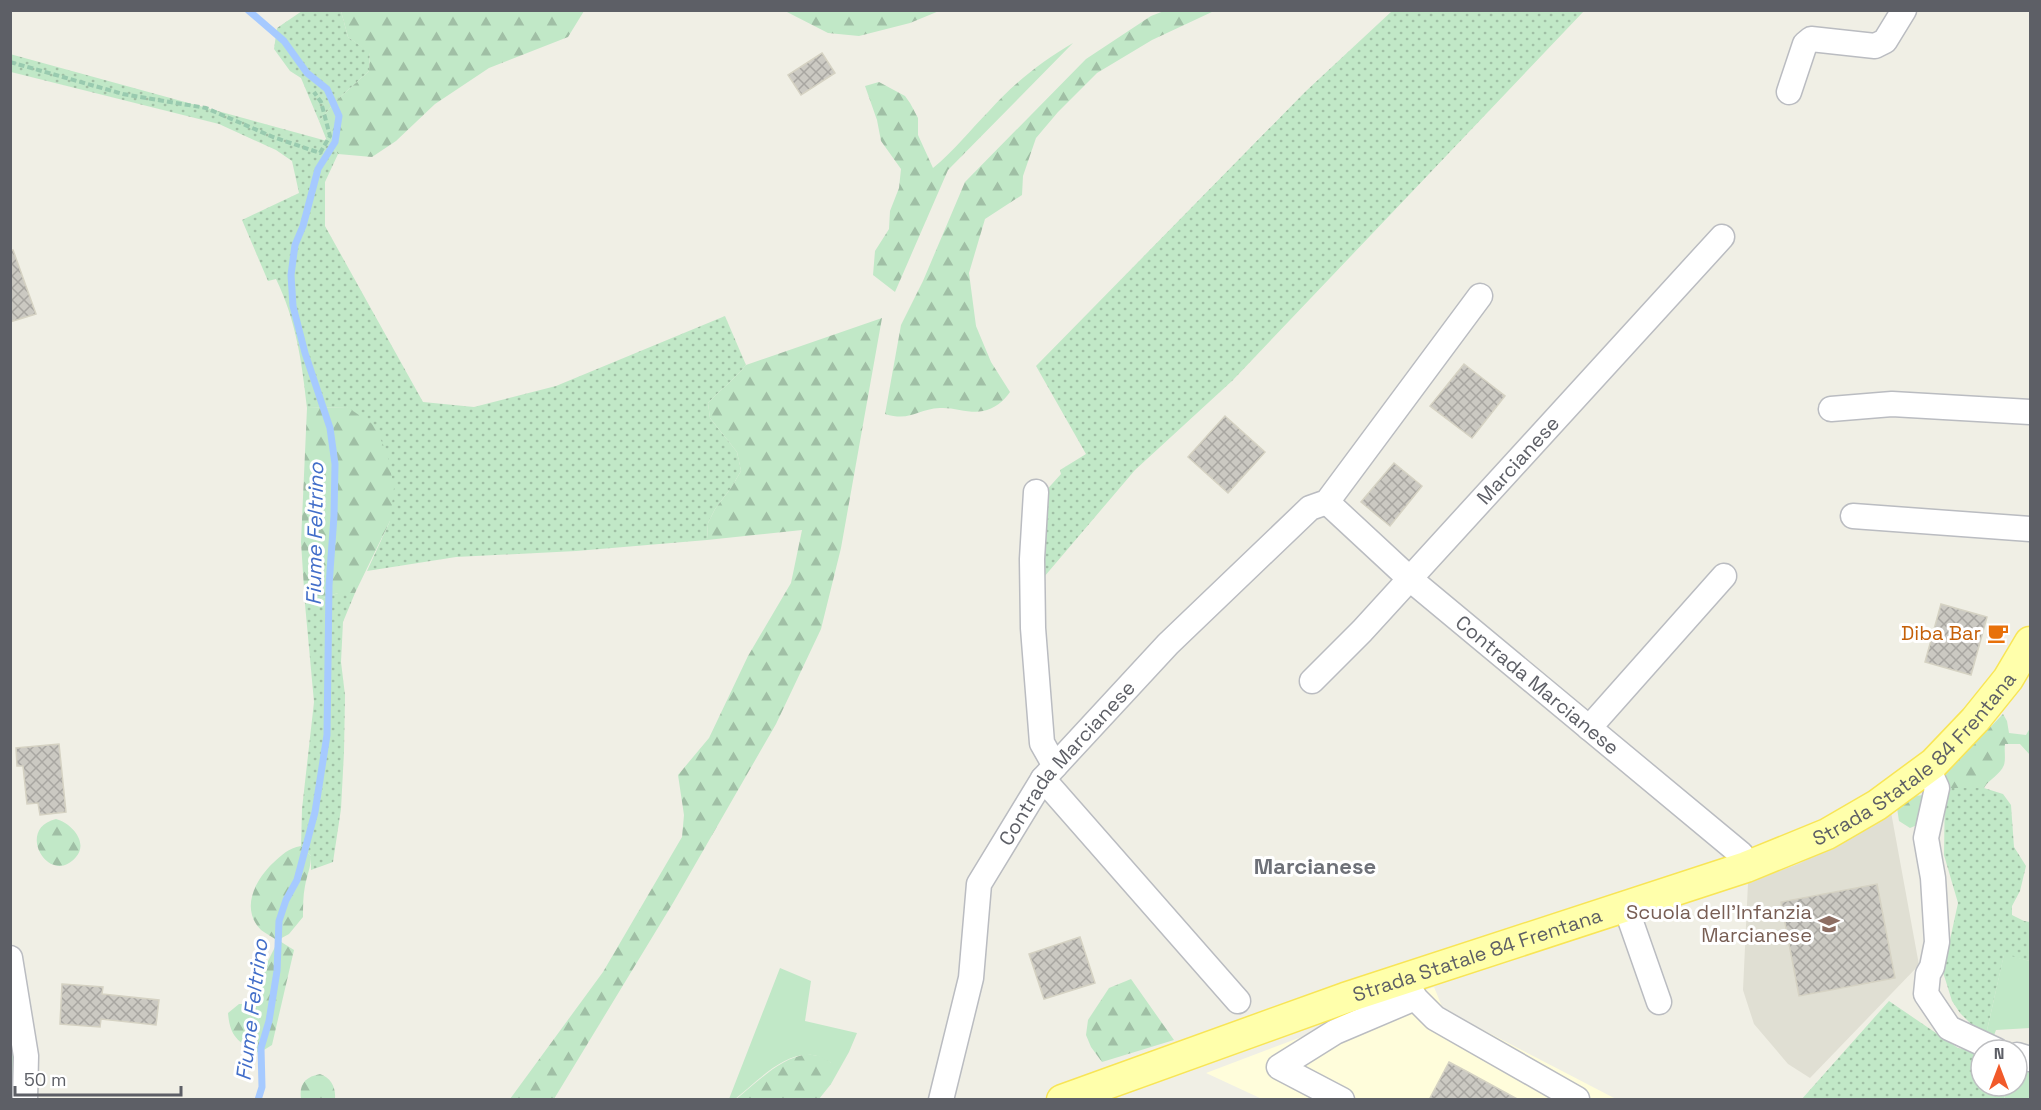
<svg xmlns="http://www.w3.org/2000/svg" width="2041" height="1110" font-family="'Space Grotesk',sans-serif">
<style>
.commercial{fill:#fffddb}
.education{fill:#e0dfd3}
.grass{fill:url(#grass-dots)}
.forest{fill:url(#forest-firs)}
.garden{fill:#c1e8c7}
.lines{fill:none;stroke-linecap:round;stroke-linejoin:round}
.stream{stroke:#a6caff;stroke-width:7}
.building{fill:url(#building-cross-hatch);stroke:#d5d2c3;stroke-width:1.5}
.minor-casing{stroke:#babcc1;stroke-width:27}
.major-casing{stroke:#f8e556;stroke-width:33}
.path{stroke:#99caaf;stroke-width:4;stroke-dasharray:6 3;stroke-linecap:butt}
.minor{stroke:#fff;stroke-width:24}
.major{stroke:#ffffab;stroke-width:30}
.labels{text-anchor:middle;stroke-width:6;stroke-linejoin:round;paint-order:stroke}
.street-label{font-size:20px;fill:#5d5f66;stroke:#fff}
.food-label{font-size:20px;fill:#c56008;stroke:#fff;text-anchor:end}
.education-label{font-size:20px;fill:#785e54;stroke:#fff;text-anchor:end}
.water-label{font-size:21px;font-style:italic;fill:#426ec9;stroke:#fff}
.quarter-label{font-size:22px;font-weight:bold;fill:#6e7178;stroke:#fff}
</style>
<defs>
<pattern id="grass-dots" width="8" height="8" patternUnits="userSpaceOnUse" patternTransform="scale(1.5)"><rect width="8" height="8" fill="#c1e8c7"/><path d="M2 2h.1M6 6h.1" fill="none" stroke="#a0bfa5" stroke-width="1.8" stroke-linecap="round"/></pattern>
<pattern id="forest-firs" width="22" height="20" patternUnits="userSpaceOnUse" patternTransform="scale(1.5)"><rect width="22" height="20" fill="#c1e8c7"/><path d="M5 1l3.5 6h-7zM16 11l3.5 6h-7z" fill="#a0bfa5"/></pattern>
<pattern id="building-cross-hatch" width="8" height="8" patternUnits="userSpaceOnUse" patternTransform="scale(1.5)"><rect width="8" height="8" fill="#cbc9c2"/><path d="M0 0l8 8M0 8l8-8" fill="none" stroke="#a8a6a1"/></pattern>
</defs>
<rect width="100%" height="100%" fill="#f0efe5"/>
<path class="commercial" d="M1434,987l9,22 173,90h-354l-56,-26z"/>
<path class="education" d="M1891,812l28,153 -109,113 -22,-14 -34,-40 -11,-34 5,-107 50,-19 53,-26z"/>
<path class="grass" d="M302,11h39l7,26 22,15 -1,19 -32,29 -18,21 -18,-43 -11,-7 -16,-22 3,-21z
M1392,11h192l-351,369 -98,90 -91,107 -1,-83 18,-20 -1,-4 26,-16 -50,-88 269,-274z
M10,54l317,87 11,13 -13,28v44l98,176 51,5 82,-21 169,-70 21,49c-11,14 -26,25 -38,38l2,15 27,34 4,19 -10,17 -16,21 -7,14 -1,17 -131,11 -120,6 -89,14 23,-50 -43,-114 -40,1c-5,-46 -11,-88 -31,-129l-8,2 -26,-61 57,-27 -7,-32 -16,-11 -57,-26 -208,-52z
M338,593h17l-12,29 -2,40 4,33 -1,57 -3,57 -8,53 -22,8v-14l-10,-10 1,-37 12,-107 -9,-98z
M1945,788h39l19,6 8,11 3,42 12,19 -6,25 -8,15v9l12,6 6,1v39l-26,-6 -18,80 -15,-11 -11,-11 -8,-12 -9,-29 15,-69 -14,-48z
M1889,1001l69,47 23,5v33h27l-4,13 -203,1z
M10,1003l6,67 -2,30 -4,-1z"/>
<path class="forest" d="M341,11v-1l243,1 -16,26 -79,31 -54,36 -39,37 -24,16 -34,-3 -11,-13 -8,-20 18,-21 32,-29 1,-18 -22,-16z
M785,11h154l-29,12 -51,13 -31,-3z
M1164,11h50l-62,29 -55,33 -39,39 -22,26 -13,38 -1,19 -37,24 -16,54 7,53 15,36 19,30c-6,9 -16,17 -27,19 -13,3 -29,-4 -43,-3 -23,1 -29,14 -55,6l16,-89 22,-44 42,-99 121,-123 65,-43z
M1073,43l-125,127 -53,122 -22,-17 2,-24 14,-22 1,-18 9,-23 2,-19 -20,-28 -4,-21 -12,-34 14,-4 26,14 5,7 8,15v17l15,33c21,-17 37,-38 56,-57 24,-27 53,-50 84,-68z
M882,318l-41,230 -20,81 -45,95 -103,179 -119,196h-44l93,-127 79,-135 2,-22 -6,-40 31,-37 39,-82 43,-73 11,-53 -95,10 1,-17 7,-14 16,-21 10,-17 -4,-19 -27,-34 -2,-15c12,-13 27,-24 38,-38z
M347,407l27,18 13,28 7,35 -4,33 -35,72h-17l-33,11 -4,-62 6,-134z
M2003,714l4,7 2,12 17,2 4,-7v27l-10,-11h-15c-1,7 1,14 -1,21 -4,10 -15,14 -20,23h-39l-1,-13z
M1924,795l-2,28 -12,5 -11,-7 -2,-13 16,-12z
M56,819c15,4 33,23 20,38 -26,31 -62,-28 -20,-38z
M301,846l10,10c0,11 -4,19 -6,30 -2,10 -2,20 -2,31l-14,17 -11,6 16,10 -22,95 -13,8c-21,-11 -29,-16 -31,-40l11,-9h9l8,-3 11,-38 11,-22c-5,-4 -12,-7 -17,-11 -21,-21 -6,-50 12,-67 9,-8 15,-15 28,-17z
M1131,979l43,61 -72,22 -11,-15 -5,-12 2,-15 21,-32z
M807,1054l17,3 7,6v21l-12,15 -84,1c23,-18 43,-41 72,-46z
M320,1074c11,4 16,13 15,25h-34c-2,-15 4,-22 19,-25z"/>
<path class="garden" d="M2004,954l26,7v67l-34,2 -3,8 -7,-3z
M780,968l31,13 -6,40 52,12 -8,19 -18,32v-21c-35,-26 -70,16 -96,36h-6z
M2017,1061l13,3v35l-26,1 4,-14h9z"/>
<g class="lines">
<path class="stream" d="M248,10l36,31 23,32 20,16 12,27 -4,26 -17,27 -15,57 -8,19 -4,30 2,31 12,47 25,75 5,36 -1,52 -5,69 -2,150 -12,77 -18,68 -11,20 -7,21 -2,50 -8,50 -8,27 1,39 -4,13"/>
</g>
<path class="building" d="M822,53l13,20 -34,22 -13,-20z
M10,250h3l23,64 -26,8z
M1464,364l41,32 -33,42 -42,-32z
M1225,416l40,36 -37,41 -40,-36z
M1394,463l28,23 -32,40 -29,-24z
M1941,604l46,13 -16,58 -46,-13z
M59,744l7,68 -26,3 -2,-12 -11,1 -4,-38h-6l-1,-18z
M1877,884l18,94 -96,18 -18,-94z
M1080,937l15,46 -51,16 -15,-45z
M62,984l41,3 -1,7 57,6 -3,25 -55,-6 -1,8 -40,-3z
M1449,1062l17,9 53,29h-90z"/>
<g class="lines">
<defs>
<g id="minor">
<path d="M1789,92l16,-48 6,-5 64,7 10,-5 19,-31"/>
<path d="M1831,409l61,-5 138,8"/>
<path d="M1036,492l-4,67 1,69 9,115 13,23"/>
<path id="s1" d="M1327,502l83,77 331,275 5,13"/>
<path d="M1853,516l177,13"/>
<path id="s2" d="M1312,681l50,-50 360,-394"/>
<path d="M1589,728l135,-152"/>
<path d="M1928,768l9,20 -11,50 7,40 4,64 -5,25 -4,7 -2,20 23,34 47,22"/>
<path d="M1043,779l195,222"/>
<path d="M1626,908l33,94"/>
<path d="M10,958l16,98 -1,44"/>
<path d="M1408,984l7,14 20,20 142,81"/>
<path d="M2017,1055l13,4"/>
<path id="s3" d="M941,1100l30,-122 8,-94 64,-105 125,-135 142,-136 17,-6 153,-206"/>
<path d="M1342,1100l-63,-33 56,-35 80,-34"/>
</g>
<g id="major">
<path id="s4" d="M1062,1100l283,-102 401,-131 81,-33 50,-29 57,-42 41,-43 33,-41 22,-37"/>
</g>
</defs>
<use href="#minor" class="minor-casing"/>
<use href="#major" class="major-casing"/>
<path class="path" d="M10,62l113,32 83,14 67,29 47,16 10,-17 -9,-34 -7,-10"/>
<use href="#minor" class="minor"/>
<use href="#major" class="major"/>
</g>
<defs>
<symbol id="cafe-bare" viewBox="-9 -9 18 18"><path d="M-5.5-4.5H6V0H3Q3 3.5 0 3.5H-2.5Q-5.5 3.5-5.5 0ZM3-3.2v2h1.7v-2ZM-6 4.5H4V6H-6Z" fill="#e8710a" stroke="#fff" stroke-width="2.5" paint-order="stroke"/></symbol>
<symbol id="school-bare" viewBox="-9 -9 18 18"><path d="M0-5L7-2L0 1L-7-2ZM-4 1L0 2.5L4 1V4Q0 6-4 4Z" fill="#8d6e63" stroke="#fff" stroke-width="2.5" paint-order="stroke"/></symbol>
</defs>
<g fill-rule="evenodd">
<use href="#cafe-bare" x="1983" y="618" width="30" height="30"/>
<use href="#school-bare" x="1814" y="909" width="30" height="30"/>
</g>
<g class="labels">
<g class="street-label">
<text dy="7" stroke="none"><textPath href="#s2" startOffset="302">Marcianese</textPath></text>
<text dy="7" stroke="none"><textPath href="#s1" startOffset="279">Contrada Marcianese</textPath></text>
<text dy="7" stroke="none"><textPath href="#s4" startOffset="926">Strada Statale 84 Frentana</textPath></text>
<text dy="7" stroke="none"><textPath href="#s3" startOffset="370">Contrada Marcianese</textPath></text>
<text dy="7" stroke="none"><textPath href="#s4" startOffset="440">Strada Statale 84 Frentana</textPath></text>
</g>
<g class="food-label">
<text x="1981" y="640">Diba Bar</text>
</g>
<g class="education-label">
<text x="1812" y="919">Scuola dell'Infanzia<tspan x="1812" dy="23">Marcianese</tspan></text>
</g>
<g class="water-label">
<text transform="translate(315 534) rotate(-89)" y="7">Fiume Feltrino</text>
<text transform="translate(252 1010) rotate(-83)" y="7">Fiume Feltrino</text>
</g>
<g class="quarter-label">
<text x="1315" y="874">Marcianese</text>
</g>
</g>
<rect width="2041" height="1110" fill="none" stroke="#5d5f66" stroke-width="24"/>
<g transform="translate(1999 1068)"><circle r="28" fill="#ffffff" stroke="#bebfc2" stroke-width="1.5"/>
<path d="M0-4.5L10 22L0 15L-10 22Z" fill="#f15a2a"/>
<text y="-9" font-size="16" font-weight="bold" text-anchor="middle" fill="#5d5f66">N</text>
</g>
<path d="M15 1086v9h166v-9" fill="none" stroke="#5d5f66" stroke-width="3"/>
<text x="24" y="1086" font-size="18" fill="#5d5f66" stroke="#ffffff" stroke-width="4.5" paint-order="stroke">50 m</text>
</svg>
